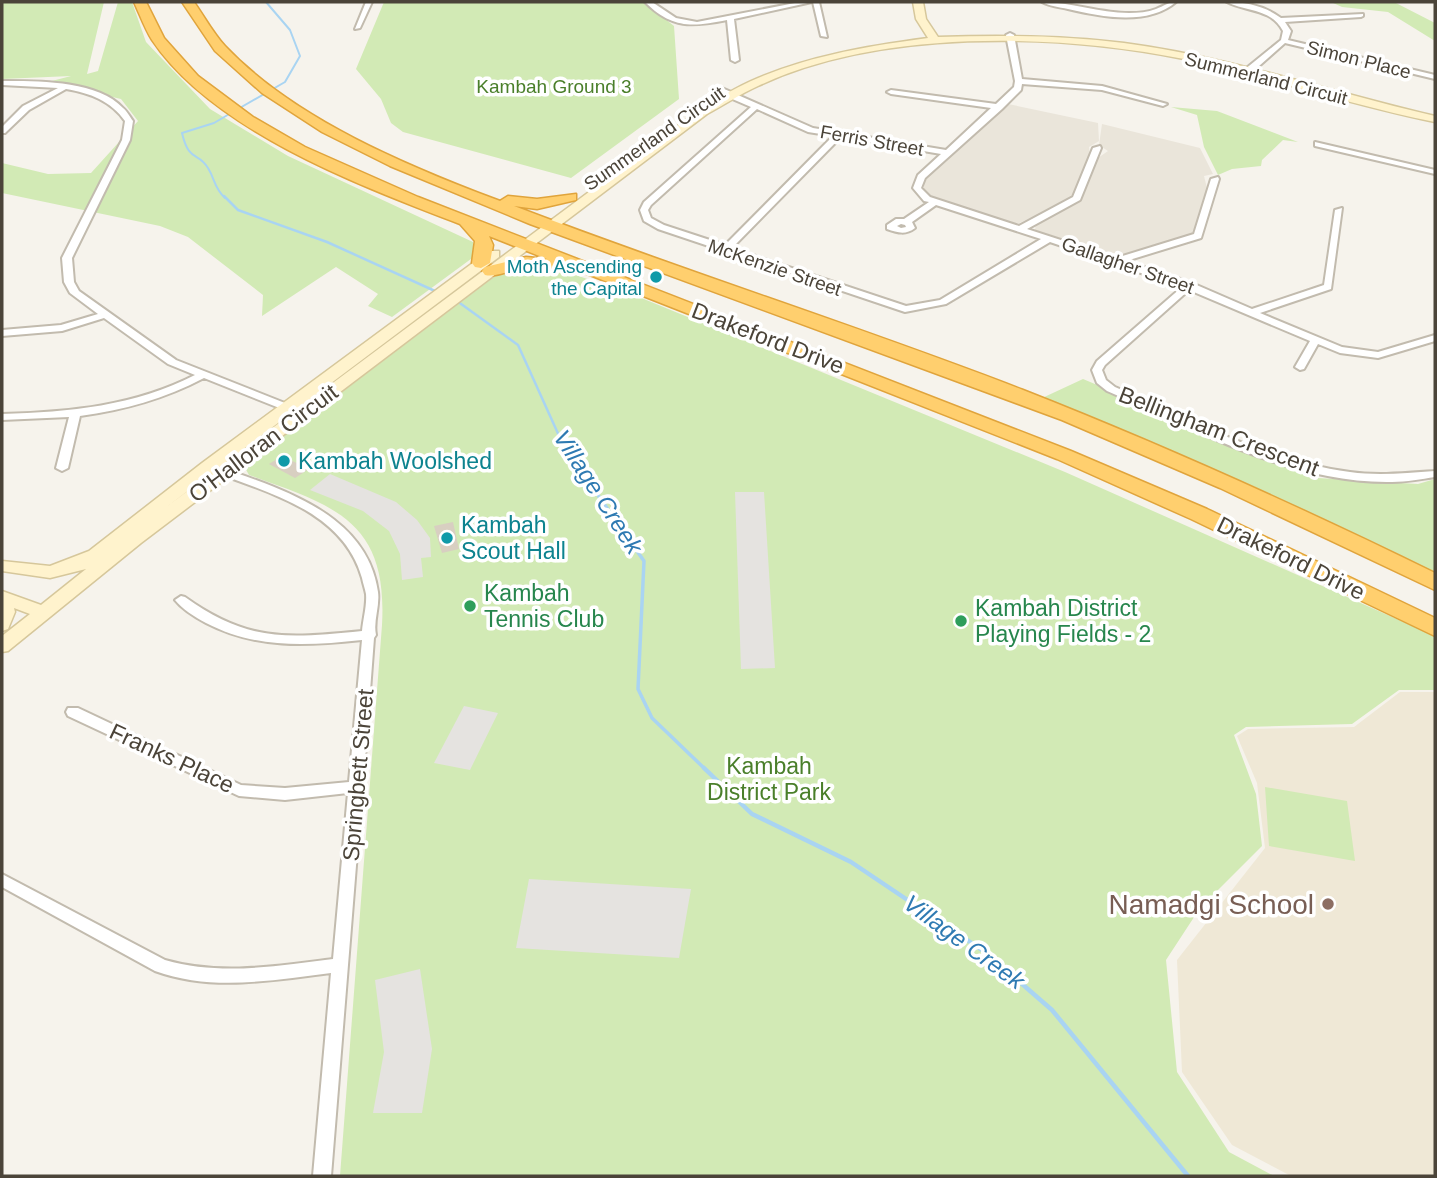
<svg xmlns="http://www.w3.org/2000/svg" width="1437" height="1178" font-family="Helvetica,sans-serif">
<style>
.residential{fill:#eae5da}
.education{fill:#efe8d6}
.green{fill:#d2eab5}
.parking{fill:#e5e3e0}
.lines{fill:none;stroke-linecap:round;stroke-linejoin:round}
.stream-far3{stroke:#a9d4f2;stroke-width:2}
.stream-far2{stroke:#a9d4f2;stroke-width:2.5}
.stream-far1{stroke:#a9d4f2;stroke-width:3.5}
.stream{stroke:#a9d4f2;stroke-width:4.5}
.building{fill:#d8cfc1}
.street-casing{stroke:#c2bbae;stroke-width:4}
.secondary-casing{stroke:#d6c79b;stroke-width:3}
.highway-casing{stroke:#e0a43c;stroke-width:3}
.street{fill:#fff;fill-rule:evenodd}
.secondary{fill:#fff3cd;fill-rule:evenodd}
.highway{fill:#ffcf6e;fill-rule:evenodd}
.culture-dot{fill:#0f9aa8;stroke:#fff;stroke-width:2.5}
.leisure-dot{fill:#2e9e5b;stroke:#fff;stroke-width:2.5}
.education-dot{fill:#8d6e63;stroke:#fff;stroke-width:2.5}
.labels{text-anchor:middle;stroke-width:7;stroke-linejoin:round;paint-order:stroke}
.far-street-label{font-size:19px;fill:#4b4439;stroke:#fff}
.far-park-label{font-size:19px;fill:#4a7f2a;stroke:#fff}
.far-culture-label{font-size:19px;fill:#0d838f;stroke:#fff;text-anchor:end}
.street-label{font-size:23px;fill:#4b4439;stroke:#fff}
.culture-label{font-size:23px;fill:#0d838f;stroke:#fff;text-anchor:start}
.leisure-label{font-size:23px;fill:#27864d;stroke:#fff;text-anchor:start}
.park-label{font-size:23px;fill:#4a7f2a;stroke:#fff}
.water-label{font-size:24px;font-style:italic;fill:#2e7ab2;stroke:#fff}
.near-education-label{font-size:28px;fill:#785e54;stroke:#fff;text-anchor:end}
</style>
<rect width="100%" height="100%" fill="#f6f3ec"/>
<path class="residential" d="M1008,104l90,19 1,18 -10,6 1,10 -18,42 -55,25 -81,-25 -12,-8v-12z
M1102,124l98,24 13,26 -9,2 4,16 -13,42 -79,22 -81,-26 1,-7 46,-25 16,-40 10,-7 -9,-6z"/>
<path class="education" d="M1400,692h35v484h-144l-59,-31 -50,-73 -5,-112 88,-112 -8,-65 -20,-47 11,-7 106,-2z"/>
<path class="green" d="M2,2h102l-17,72 11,-3 20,-69h14l14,40 64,67 78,47 185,86 2,14 -83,61 -24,-11 10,-12 -42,-27 -74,49 1,-21 -75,-58 -28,-11 -158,-33v-30l46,11 43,-1 47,-52 -17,-22 -73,-17 23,-6 -69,3z
M384,2h260l30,24 5,73 -108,79 -168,-46 -12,-9 -10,-24 -25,-30z
M1331,2h63l41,21v18l-47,-29 -46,-5z
M1171,107l46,4 81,31 -15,-2 -21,20 -1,6 -29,3 -14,6 -14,-28 -7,-32z
M547,265l92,32 426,175 370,164v54h-36l-47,34 -106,3 -12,8 22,59 6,52 -62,62 -34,52 11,112 52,80 45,24h-934l42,-551c6,-105 -48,-119 -133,-150l-5,-9 250,-189 19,-10z
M1083,379l235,99 100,6 17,-5v98l-180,-90 -215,-88z
M1265,787l82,14 8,60 -86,-15z"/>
<path class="parking" d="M330,474l66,28 21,18 13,18 1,19 -10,1 2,19 -21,3 -2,-26 -11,-23 -26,-20 -53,-21z
M735,492h29l11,176 -34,1z
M464,706l34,7 -28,57 -36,-7z
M529,879l162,10 -12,69 -163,-10z
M420,969l12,80 -10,64h-49l11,-61 -9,-72z"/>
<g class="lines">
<path class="stream-far3" d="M238,109l47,-27 15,-26 -10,-26 -24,-28
M225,198c-12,-12 -9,-17 -17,-30 -10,-17 -19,-5 -26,-35l32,-10 17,-10"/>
<path class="stream-far2" d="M224,196l14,14 89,32 130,59 61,44 47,104"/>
<path class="stream-far1" d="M565,448l79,113 -6,128 14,29 54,52"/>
<path class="stream" d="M704,768l48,46 99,48 134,90 67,58 136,166"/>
</g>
<path class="building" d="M282,456l27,13 -14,9 -26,-14z
M453,522l6,27 -17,4 -8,-27z"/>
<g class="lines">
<defs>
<path id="street" d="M366,2h6l-12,26 -5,1z
M645,2h7l24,16 21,4 103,-20h12l-78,17 5,41 -4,2 -4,-2 -4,-40c-35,7 -55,9 -82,-18z
M813,2h6l8,35 -6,-1z
M1042,2c29,0 57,11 87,11 9,0 19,-1 27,-4 8,-3 12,-7 20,-7 -28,24 -74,15 -108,7 -9,-2 -19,-3 -26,-7z
M1227,2c19,0 38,4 54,16l82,-4v2l-2,1 -76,5 6,9 -3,9 147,35v4l-150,-36 -35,31h-6v-4l37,-30 2,-9c-12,-23 -37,-19 -56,-29z
M1010,33l4,2 8,44 80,7 65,18 -4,2 -61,-16 -80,-6 -1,6 -19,19 -77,69 -4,10 9,9 89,29 54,-29 20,-49 7,-2 1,2 -21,52 -53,29 89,29 78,-24 17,-55 7,-2 1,2 -18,59 -75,23 66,22 60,26 72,-24 11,-75 7,-2 -11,81 -71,24 82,34 36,5 57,-17v6l-57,17 -38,-5 -22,-9 -14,25 -4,1 -5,-3 15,-26 -121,-51 -84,75 -3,5 4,10 9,7c75,33 152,74 235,85 28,4 56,1 85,-1v6c-14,2 -28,5 -43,5 -100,2 -195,-52 -285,-91l-10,-8 -5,-13 5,-9 85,-74 -132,-45 -104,62 -41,8 -247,-83 -14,-8 -4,-11 4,-8 107,-95 -35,-15v-4h6l91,40 133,22 45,-42 -100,-14 -4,-2 4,-2 105,14 18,-17 1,-6 -9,-46zM757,109l51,23 25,4 -108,109 -61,-20 -13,-7 -3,-8 3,-5zM841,137l100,17 -23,21 -5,13 11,13 5,1 -25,17h-8l-9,6v4c11,4 19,6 28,-1l-3,-6 24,-17 105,34 -101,61 -34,6 -174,-58zM901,224l4,1 1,2 -5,1 -4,-2z
M2,81c35,0 95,-1 121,27 4,3 7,9 10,13l-3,19 -58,118 2,24 5,9 97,69 124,49 1,2 -1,2h-8l-88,-35c-40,21 -80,32 -124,38l-12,52 -6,3 -6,-3 13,-51 -67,3v-6c68,-2 132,-8 193,-39l-27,-11 -64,-46 -42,13 -60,5v-6l59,-5 37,-11 -28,-21 -6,-11 -2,-24 60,-118 3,-19c-14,-20 -35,-28 -59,-32l-37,21 -24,23h-3v-6l21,-21 35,-18 -56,-3z
M1315,142l120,28v4l-120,-28z
M215,466c14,4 27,9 41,14 54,20 113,48 122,112 2,14 -5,29 -2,43l-2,3 -11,146 1,3 -2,4 -31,385h-18l18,-203c-59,7 -118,19 -176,-2l-153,-84v-13l163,86c56,16 111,6 168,-1l15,-166 -63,7 -46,-4 -171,-80 -2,-4 2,-4h10l163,77 44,3 64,-6 13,-142c-55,6 -106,9 -156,-17 -11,-6 -24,-14 -31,-23l6,-4 4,1c64,46 103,41 177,34 1,-12 5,-25 4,-37 -1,-5 -3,-11 -4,-16 -19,-67 -93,-85 -151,-107l-2,-2z"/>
<path id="secondary" d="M913,2h10l3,17 12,18c62,-2 124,-2 186,6 106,14 208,49 311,73v6c-84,-17 -167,-45 -251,-63 -130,-26 -305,-30 -426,27 -18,8 -34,19 -51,28l-566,429 -133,108 -6,1v-16l28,-22 -16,-6 1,4 -7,17 -6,2v-40l39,14 45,-36 -36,9 -48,-7v-10l48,5 39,-15 113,-88 287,-212h10v6l-334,251 534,-398c17,-10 34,-21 52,-29 56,-25 117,-35 177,-43l-12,-19z"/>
<path id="highway" d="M134,2h12l18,36 34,38 55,41 52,30 113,50 653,254 136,58 228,109v18l-244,-117 -134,-60 -490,-193c-11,7 -26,1 -38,1 -15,0 -30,11 -44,8l-3,-4 3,-4 41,-10 21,2 -58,-23 4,9 -3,18 -9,5 -6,-1 -3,-4 3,-22 -15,-17c-99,-38 -247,-93 -308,-184 -7,-11 -12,-25 -18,-38z
M182,2h12c10,14 19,31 31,44 69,73 182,120 275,155l8,-5 29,3 39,-5v6l-39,9 -23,-3c169,65 341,119 509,184 140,55 277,117 412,183v17l-215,-102 -158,-68 -532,-196 -140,-58 -68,-34 -60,-39 -47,-42z"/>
</defs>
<use href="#street" class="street-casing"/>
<use href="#secondary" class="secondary-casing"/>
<use href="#highway" class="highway-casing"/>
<use href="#street" class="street"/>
<use href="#secondary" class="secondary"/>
<use href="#highway" class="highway"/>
</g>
<g class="culture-dot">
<circle cx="656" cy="277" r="7"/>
<circle cx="284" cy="461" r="7"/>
<circle cx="447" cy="538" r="7"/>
</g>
<g class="leisure-dot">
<circle cx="470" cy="606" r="7"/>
<circle cx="961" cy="621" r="7"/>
</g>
<circle class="education-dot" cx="1328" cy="904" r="7"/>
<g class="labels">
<g class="far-street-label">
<text transform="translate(1359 59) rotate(14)" y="7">Simon Place</text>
<text transform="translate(1266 78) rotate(14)" y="7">Summerland Circuit</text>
<text transform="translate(654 138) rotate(-35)" y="7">Summerland Circuit</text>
<text transform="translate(872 140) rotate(10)" y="7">Ferris Street</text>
<text transform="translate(1128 265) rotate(19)" y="7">Gallagher Street</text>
<text transform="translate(775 267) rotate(19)" y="7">McKenzie Street</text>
</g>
<g class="far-park-label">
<text x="554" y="93">Kambah Ground 3</text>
</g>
<g class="far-culture-label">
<text x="642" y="273">Moth Ascending<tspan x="642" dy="22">the Capital</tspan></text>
</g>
<g class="street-label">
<text transform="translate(768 338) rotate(21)" y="8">Drakeford Drive</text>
<text transform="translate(1219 431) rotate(21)" y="8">Bellingham Crescent</text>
<text transform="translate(263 443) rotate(-37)" y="8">O'Halloran Circuit</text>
<text transform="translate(1291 558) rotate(26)" y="8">Drakeford Drive</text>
<text transform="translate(172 758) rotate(25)" y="8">Franks Place</text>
<text transform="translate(358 775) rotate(-85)" y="8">Springbett Street</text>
</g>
<g class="culture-label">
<text x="298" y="469">Kambah Woolshed</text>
<text x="461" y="533">Kambah<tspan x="461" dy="26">Scout Hall</tspan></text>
</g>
<g class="leisure-label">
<text x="484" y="601">Kambah<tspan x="484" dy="26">Tennis Club</tspan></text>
<text x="975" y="616">Kambah District<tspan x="975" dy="26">Playing Fields - 2</tspan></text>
</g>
<g class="park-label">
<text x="769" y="774">Kambah<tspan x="769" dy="26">District Park</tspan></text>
</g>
<g class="water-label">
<text transform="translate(598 492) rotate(57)" y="8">Village Creek</text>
<text transform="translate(964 942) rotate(36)" y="8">Village Creek</text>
</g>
<g class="near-education-label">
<text x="1314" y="914">Namadgi School</text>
</g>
</g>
<rect width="1437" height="1178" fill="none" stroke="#4b4439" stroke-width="7"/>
</svg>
